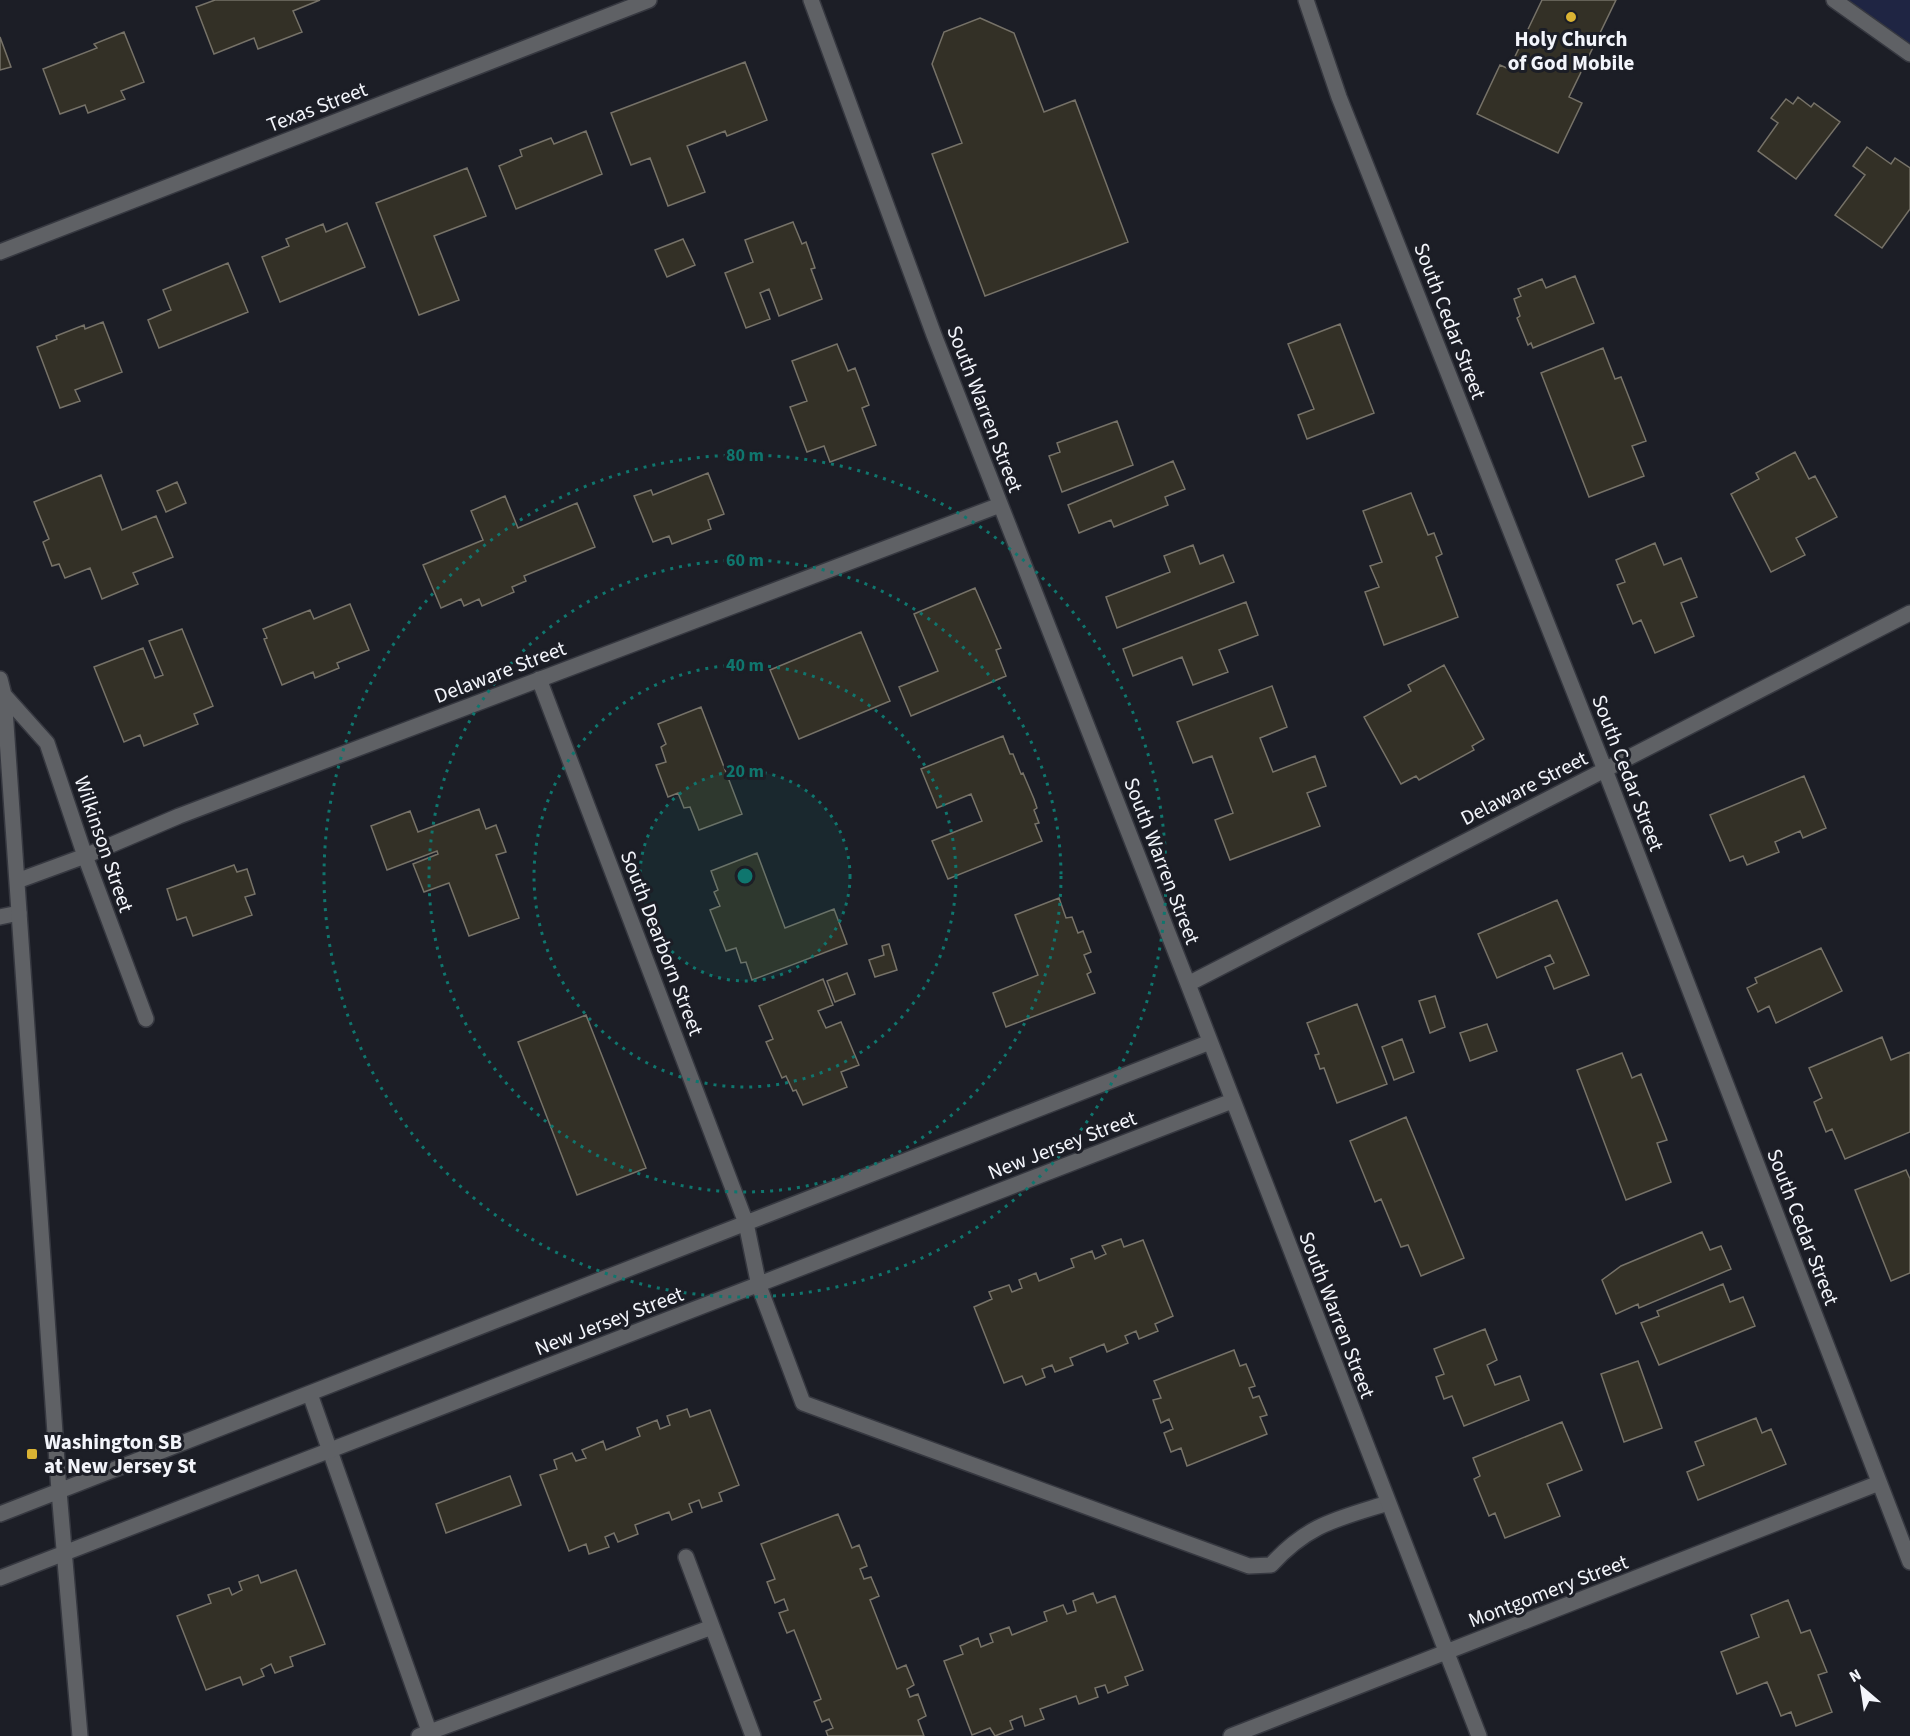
<svg xmlns="http://www.w3.org/2000/svg" width="1910" height="1736" font-family="'Source Sans 3',sans-serif">
<style>
.green{fill:#1f2543}
.building{fill:#333026;stroke:#767268;stroke-width:1.5}
.lines{fill:none;stroke-linecap:round;stroke-linejoin:round}
.service-casing{stroke:#363840;stroke-width:18}
.minor-casing{stroke:#363840;stroke-width:18}
.tertiary-casing{stroke:#363840;stroke-width:18}
.service{stroke:#5f6165;stroke-width:15}
.minor{stroke:#5f6165;stroke-width:15}
.tertiary{stroke:#5f6165;stroke-width:15}
.ring{fill:none;stroke:#0f766e;stroke-width:3;stroke-dasharray:3 6}
.poi-dot{fill:#dab333;stroke:#1c1e26;stroke-width:2}
.labels{text-anchor:middle;stroke-width:6;stroke-linejoin:round;paint-order:stroke}
.poi-label{font-size:21px;font-weight:bold;fill:#f3f5fb;stroke:#1c1e26}
.street-label{font-size:21px;fill:#f3f5fb;stroke:#1c1e26}
.centre{fill:#0f766e;stroke:#1c1e26;stroke-width:3}
.ring-label{font-size:18px;text-anchor:middle;font-weight:bold;fill:#0f766e;stroke:#1c1e26;stroke-width:6;stroke-linejoin:round;paint-order:stroke}
</style>
<rect width="100%" height="100%" fill="#1c1e26"/>
<path class="green" d="M1834,0h76v54z"/>
<path class="building" d="M215,0h105l-27,11 9,21 -44,17 -4,-11 -40,16 -18,-47z
M1542,0h74l-47,97 13,6 -24,50 -81,-39 23,-49 9,4z
M980,18l34,15 30,79 31,-12 53,142 -143,54 -53,-142 30,-11 -30,-79 12,-32z
M124,32l20,50 -23,9 4,8 -37,14 -3,-8 -25,9 -17,-45 54,-21 -3,-4z
M0,37l11,30 -11,3z
M745,62l22,58 -40,16 -2,-5 -38,15 18,46 -37,14 -18,-48 -19,7 -20,-52z
M1798,97l13,10 3,-4 26,19 -44,57 -38,-28 20,-28 -7,-5 15,-19 7,5z
M586,131l16,43 -86,35 -17,-43 23,-10 -2,-6 31,-12 3,6z
M1867,147l24,17 4,-6 15,10v41l-28,39 -47,-33 30,-40 -12,-9z
M467,168l19,48 -52,20 25,64 -40,15 -43,-112z
M793,222l9,22 4,-2 9,26 -4,1 11,30 -43,17 -10,-27 -9,4 10,26 -24,9 -21,-55 28,-11 -8,-22z
M347,223l18,44 -85,35 -18,-45 27,-11 -3,-7 37,-15 3,8z
M683,239l12,26 -28,12 -12,-27z
M228,263l20,49 -89,36 -11,-28 23,-10 -8,-20z
M1575,276l19,47 -61,25 -2,-5 -3,2 -11,-27 3,-2 -6,-17 7,-3 -3,-7 24,-10 4,9z
M103,322l19,50 -47,18 5,11 -20,7 -23,-61 20,-8 -1,-3 28,-11 1,4z
M1340,324l34,89 -67,26 -9,-24 16,-6 -26,-65z
M837,344l11,27 7,-3 14,37 -7,3 14,37 -46,17 -6,-16 -17,6 -17,-45 17,-6 -15,-40z
M1603,348l12,31 6,-2 25,64 -14,5 12,30 -55,21 -48,-124z
M1117,421l16,44 -71,27 -13,-36 11,-4 -3,-9z
M1795,452l14,27 6,-3 22,41 -41,21 9,17 -34,17 -40,-78 28,-15 -3,-6z
M1173,461l12,28 -20,8 3,8 -54,22 -3,-7 -32,13 -11,-28z
M708,473l16,41 -16,6 3,9 -39,15 -3,-8 -16,6 -19,-46 17,-6 2,5z
M101,475l21,55 34,-14 17,41 -40,16 5,11 -36,15 -12,-31 -25,10 -6,-14 -7,2 -9,-24 6,-3 -15,-37z
M177,482l9,21 -20,9 -9,-21z
M1411,493l17,42 6,-2 8,21 -6,3 22,60 -74,28 -19,-53 14,-5 -9,-21 12,-4 -19,-51z
M505,496l13,32 59,-25 18,44 -71,29 2,5 -14,6 2,5 -32,14 -3,-7 -15,7 -3,-7 -20,9 -18,-43 60,-25 -12,-29z
M1655,543l9,22 17,-7 16,39 -16,6 13,33 -39,17 -14,-33 -8,4 -16,-39 8,-3 -9,-22z
M1193,545l7,19 23,-9 11,27 -117,46 -11,-31 64,-25 -6,-16z
M975,588l26,60 -5,2 10,26 -95,40 -12,-29 39,-16 -24,-57z
M1246,602l12,33 -39,15 9,22 -35,13 -11,-28 -49,19 -10,-27z
M350,604l19,46 -32,13 2,5 -24,10 -2,-6 -31,13 -18,-46 3,-1 -4,-9 47,-19 4,9z
M182,629l31,77 -19,8 4,10 -54,22 -4,-11 -16,7 -30,-75 49,-19 12,30 8,-3 -14,-34z
M861,632l29,69 -91,38 -29,-69z
M1444,665l40,74 -12,7 2,4 -55,30 -3,-4 -15,8 -37,-67 47,-26 -3,-6z
M1272,686l15,41 -27,11 13,34 42,-16 11,30 -19,7 13,33 -90,34 -15,-40 18,-7 -21,-57 -19,7 -16,-41z
M701,707l41,107 -43,16 -9,-23 -6,1 -6,-15 -10,4 -12,-32 10,-3 -5,-15 5,-3 -8,-20z
M1003,736l7,18h3l8,20 2,-1 11,26 3,9 -3,2 5,13 -4,1 7,17 -94,38 -16,-38 50,-20 -11,-27 -34,14 -16,-39z
M1804,776l22,52 -23,10 -3,-7 -25,11 4,10 -32,13 -4,-9 -13,5 -20,-46z
M479,809l7,20 10,-4 10,27 -10,3 23,63 -50,18 -20,-53 -25,9 -11,-28 25,-10 -1,-3 -50,19 -16,-44 39,-15 8,21z
M757,853l28,75 49,-19 13,35 -95,36 -6,-18 -5,1 -5,-15 -10,3 -16,-41 10,-4 -6,-14 4,-2 -7,-19z
M234,865l3,7 10,-3 8,25 -10,3 7,18 -59,21 -7,-19 -9,3 -10,-31z
M1059,898l7,20 6,-1 6,16 5,-2 8,21 -7,3 7,17 -4,2 8,19 -89,34 -13,-34 45,-18 -23,-60z
M1557,900l32,75 -35,14 -9,-22 9,-4 -4,-8 -53,23 -19,-44z
M889,944l8,26 -22,7 -6,-17 15,-5 -2,-9z
M1821,948l21,43 -66,32 -7,-17 -11,6 -11,-24 10,-5 -2,-5z
M847,973l8,21 -20,8 -8,-21z
M823,979l10,26 -15,6 8,17 15,-6 18,43 -18,7 6,15 -44,18 -7,-15 -3,1 -7,-15 -4,2 -16,-36 7,-3 -14,-33z
M1435,996l10,31 -15,6 -11,-32z
M1357,1004l30,80 -50,19 -13,-35 -4,1 -5,-14 4,-1 -12,-31z
M586,1015l60,153 -69,27 -59,-153z
M1487,1024l10,27 -27,10 -10,-28z
M1882,1037l9,23 19,-8v80l-65,27 -13,-30 -6,3 -12,-30 8,-4 -13,-30z
M1402,1039l12,33 -20,8 -12,-33z
M1622,1053l10,25 9,-4 26,66 -10,3 14,39 -45,18 -49,-130z
M1406,1117l58,141 -43,18 -13,-31 -7,2 -20,-48 -6,3 -25,-61z
M1906,1170l4,9v94l-19,8 -36,-91z
M1702,1232l8,18 11,-4 10,23 -92,39 -1,-4 -22,10 -14,-34 19,-14z
M1121,1239l3,8 19,-7 30,76 -18,8 3,7 -19,8 -3,-8 -11,5 3,7 -21,9 -3,-8 -34,14 3,7 -18,7 -3,-7 -10,4 3,8 -19,8 -4,-9 -18,7 -30,-76 18,-8 -3,-7 20,-7 3,7 10,-4 -3,-8 17,-7 3,8 35,-14 -3,-8 21,-8 3,8 11,-5 -4,-8z
M1723,1284l7,18 13,-5 12,29 -96,39 -18,-42 18,-7 -2,-5z
M1485,1329l12,31 -10,5 8,20 25,-9 9,24 -65,26 -12,-30 -8,3 -8,-22 8,-3 -10,-25z
M1234,1350l6,16 6,-2 9,22 -6,2 4,10 6,-2 8,19 -7,2 7,17 -80,32 -6,-18 -10,4 -7,-19 9,-4 -4,-10 -8,4 -8,-23 8,-2 -7,-17z
M1638,1361l24,67 -38,14 -23,-68z
M687,1409l3,8 20,-7 29,75 -20,8 3,8 -20,7 -3,-8 -10,4 3,8 -20,8 -3,-8 -34,13 3,9 -20,8 -4,-9 -9,4 4,10 -20,7 -3,-10 -17,7 -29,-76 17,-6 -3,-9 18,-7 4,8 10,-3 -4,-8 21,-9 3,9 34,-14 -3,-8 20,-8 3,9 10,-4 -3,-9z
M1756,1418l6,15 9,-4 15,35 -88,36 -11,-28 17,-7 -9,-23z
M1562,1422l20,48 -35,14 13,32 -55,22 -10,-25 -6,3 -15,-37 6,-3 -7,-18z
M510,1476l11,29 -75,28 -10,-29z
M838,1514l14,34 7,-3 8,21 -7,3 4,10 7,-2 8,19 -9,4 27,69 9,-4 8,20 -7,4 3,8 8,-3 8,22 -8,4 6,16h-96l-2,-5 7,-3 -4,-9 -7,3 -8,-20 7,-3 -27,-69 -7,3 -8,-20 9,-3 -4,-11 -9,4 -8,-21 8,-3 -14,-35z
M296,1570l29,74 -35,13 3,9 -18,7 -4,-9 -10,5 3,7 -21,9 -3,-8 -34,13 -29,-74 34,-13 -3,-8 21,-7 3,7 10,-5 -3,-8 19,-7 3,8z
M1093,1593l4,10 18,-7 28,74 -18,7 3,8 -20,8 -3,-8 -10,3 3,9 -19,7 -3,-8 -36,13 4,10 -19,7 -3,-10 -12,5 3,8 -18,7 -5,-8 -18,7 -28,-74 19,-7 -3,-8 18,-8 3,9 12,-5 -3,-8 19,-7 3,8 35,-14 -3,-9 19,-7 4,9 9,-3 -3,-10z
M1788,1600l13,33 9,-3 17,42 -9,3 14,37 -36,14 -5,-14 -10,4 -14,-34 -30,12 -16,-42 38,-15 -8,-22z"/>
<g class="lines">
<defs>
<path id="service" d="M0,917l19,-4
M759,1286l44,117 446,163 22,-1c37,-41 66,-46 117,-62
M330,1451l99,280
M686,1557l67,179
M419,1736l293,-109"/>
<path id="minor" d="M811,0l123,335 254,649 291,752
M1306,0l33,97 266,673 305,792
M0,679l4,16 55,796 21,245
M539,679l207,544 13,63
M4,695l43,48 38,113 61,163
M17,881l68,-25 94,-40 821,-311
M1188,984l722,-371
M310,1394l20,57
M0,1514l1210,-472
M0,1578l1232,-477
M1231,1736l648,-253"/>
<path id="tertiary" d="M1834,0l76,54
M0,252l649,-252"/>
</defs>
<use href="#service" class="service-casing"/>
<use href="#minor" class="minor-casing"/>
<use href="#tertiary" class="tertiary-casing"/>
<use href="#service" class="service"/>
<use href="#minor" class="minor"/>
<use href="#tertiary" class="tertiary"/>
</g>
<circle cx="745" cy="876" r="105" fill="#0f766e" fill-opacity=".12"/>
<g class="ring">
<circle cx="745" cy="876" r="105"/>
<circle cx="745" cy="876" r="211"/>
<circle cx="745" cy="876" r="316"/>
<circle cx="745" cy="876" r="421"/>
</g>
<g class="poi-dot">
<circle cx="1571" cy="17" r="6"/>
<rect x="26" y="1448" width="12" height="12" rx="3"/>
</g>
<g class="labels">
<g class="poi-label">
<text x="1571" y="46">Holy Church<tspan x="1571" dy="24">of God Mobile</tspan></text>
<text x="44" y="1449" text-anchor="start">Washington SB<tspan x="44" dy="24">at New Jersey St</tspan></text>
</g>
<g class="street-label">
<text transform="translate(317 107) rotate(-21)" y="7">Texas Street</text>
<text transform="translate(1450 321) rotate(69)" y="7">South Cedar Street</text>
<text transform="translate(985 409) rotate(69)" y="7">South Warren Street</text>
<text transform="translate(500 672) rotate(-21)" y="7">Delaware Street</text>
<text transform="translate(1628 773) rotate(69)" y="7">South Cedar Street</text>
<text transform="translate(1524 788) rotate(-27)" y="7">Delaware Street</text>
<text transform="translate(104 844) rotate(71)" y="7">Wilkinson Street</text>
<text transform="translate(1162 861) rotate(69)" y="7">South Warren Street</text>
<text transform="translate(662 943) rotate(69)" y="7">South Dearborn Street</text>
<text transform="translate(1062 1145) rotate(-21)" y="7">New Jersey Street</text>
<text transform="translate(1803 1227) rotate(69)" y="7">South Cedar Street</text>
<text transform="translate(1337 1315) rotate(69)" y="7">South Warren Street</text>
<text transform="translate(609 1321) rotate(-21)" y="7">New Jersey Street</text>
<text transform="translate(1548 1591) rotate(-21)" y="7">Montgomery Street</text>
</g>
</g>
<circle cx="745" cy="876" r="9" class="centre"/>
<g class="ring-label">
<text x="745" y="461">80 m</text>
<text x="745" y="566">60 m</text>
<text x="745" y="671">40 m</text>
<text x="745" y="777">20 m</text>
</g>
<g transform="translate(1862 1688) rotate(331)" stroke="#1c1e26" stroke-width="4.5" paint-order="stroke">
<path d="M0-4.5L10 22L0 15L-10 22Z" fill="#f3f5fb"/>
<text y="-9" font-size="16" font-weight="bold" text-anchor="middle" fill="#f3f5fb">N</text>
</g>
</svg>
